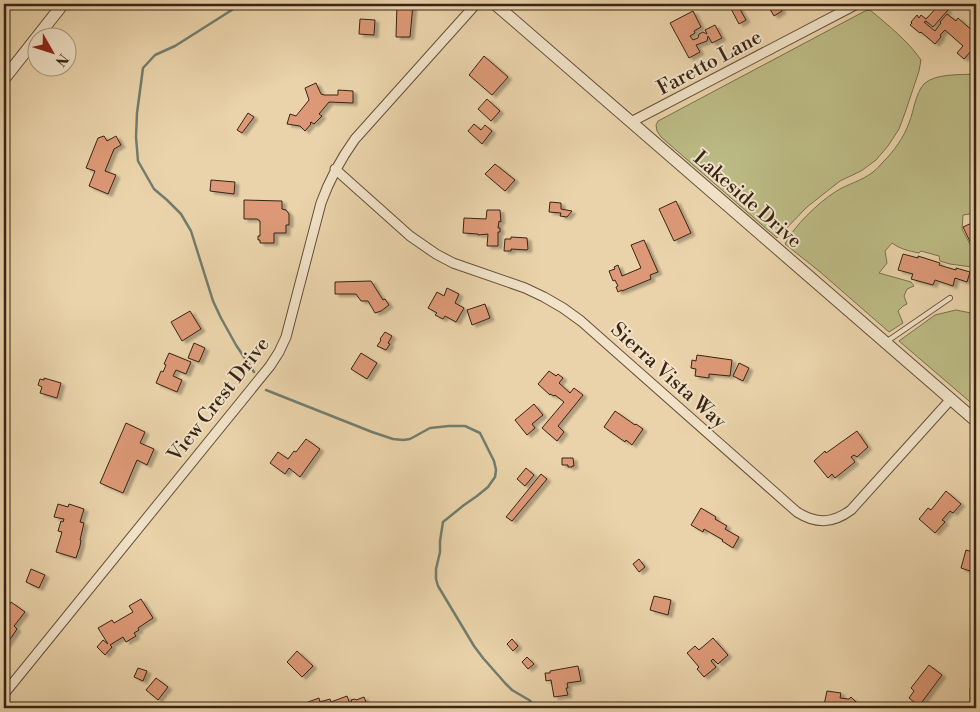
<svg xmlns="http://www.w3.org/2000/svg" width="980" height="712" font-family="'Libre Bodoni',serif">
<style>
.green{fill:#bcbb85;stroke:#7a704d}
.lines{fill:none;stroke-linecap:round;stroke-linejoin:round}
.stream{stroke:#727d6e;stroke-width:2.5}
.building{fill:#d97;stroke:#382415;filter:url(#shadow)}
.service-casing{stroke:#64503a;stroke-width:6}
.minor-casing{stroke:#64503a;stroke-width:11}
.tertiary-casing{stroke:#64503a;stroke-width:13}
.service{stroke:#f1e2c8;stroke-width:4.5}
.minor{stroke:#f1e2c8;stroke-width:9}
.tertiary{stroke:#f1e2c8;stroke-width:11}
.labels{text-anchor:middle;stroke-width:4;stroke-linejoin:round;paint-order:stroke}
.street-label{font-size:20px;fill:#382415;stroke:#f1e2c8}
</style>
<defs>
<filter id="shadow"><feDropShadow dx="4" dy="2.5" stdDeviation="1" flood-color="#0004"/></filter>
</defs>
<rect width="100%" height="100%" fill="#ead3aa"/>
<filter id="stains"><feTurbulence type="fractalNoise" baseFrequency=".004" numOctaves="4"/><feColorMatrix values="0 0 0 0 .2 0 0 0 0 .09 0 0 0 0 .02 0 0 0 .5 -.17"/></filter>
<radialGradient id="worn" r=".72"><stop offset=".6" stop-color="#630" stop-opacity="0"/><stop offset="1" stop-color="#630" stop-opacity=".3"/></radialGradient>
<path class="green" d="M870,10c18,15 38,31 51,50l-2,11 -14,42 -6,16 -11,17 -12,14 -15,11 -21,10 -33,26 -30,31 -116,-101 -4,-6 -1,-6 2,-4 207,-110z
M976,74v139l-13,2 -1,14 13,25 -3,13 -22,-3 -10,-3 -1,-5 -18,-5 -2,2c-10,-2 -19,-4 -27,-10l-7,8 2,12 -8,10 32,9 3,4 -7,3 -3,7 3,8 -4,2 -5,5 5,12 -14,9 -70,-61 -34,-27c9,-18 33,-41 50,-52 12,-8 27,-11 38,-20 4,-3 7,-7 11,-11 10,-10 20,-24 25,-38 5,-12 6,-29 15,-39 11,-11 38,-9 52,-10z
M956,310l20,4v93l-77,-66 36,-26z"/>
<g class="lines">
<path class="stream" d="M254,372l-18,-27 -15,-27 -8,-17 -22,-70 -10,-17 -14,-14 -13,-11 -16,-28 -2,-24 1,-24 6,-45 12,-13 20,-9 60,-38 10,-3 17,3 5,-4
M266,390l106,42 21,7 10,1 7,-1 20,-11 19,-2h16l15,7 14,28 2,9 -1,7 -7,10 -11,9 -13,9 -21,17 -3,19v11l-4,17v10l2,7 36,60 9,12 22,25 7,7 17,10 8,8"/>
</g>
<path class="building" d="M397,4h16l-3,33h-14z
M731,4h6l9,16 -7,4 -10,-19z
M767,4h11l4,7 -8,5z
M940,4l8,6 -15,17 -7,-6 -2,1 11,9 6,-8 -1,-1 7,-8 9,7 2,-3 18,16v16l-2,3 -3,-2 -7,8 -7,-6 6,-7 -18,-16 -5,5 1,2 -6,7 -14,-12 -1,1 -10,-8 2,-2 -1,-1 6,-7 2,3 2,-3 5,4z
M693,11l8,16 -7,4 1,2 -5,3 3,4 5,-2 1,-4 4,-2 4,2 -2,-4 10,-5 7,13 -10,5 -4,-7 -1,5 -11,4 4,7 -11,6 -19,-35z
M360,19l15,1 -1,15 -15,-1z
M484,56l24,21 -16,18 -23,-20z
M316,83l5,11 3,1h14v-5l15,1v12l-24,-1 -10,12 3,2 -8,8 -3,-2 -1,1 1,1 -6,7 -5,-5 -13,-2 3,-10 6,2 13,-16 -4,-12z
M487,99l13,12 -9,10 -13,-12z
M248,113l6,4 -12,16 -5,-3z
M474,124l7,6 4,-5 7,6 -10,13 -14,-13z
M104,136l3,5 9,-5 5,9 -7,4 -9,22 11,4 -8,19 -19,-8 6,-15 -9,-3 12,-30z
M495,164l20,16 -10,11 -20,-17z
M211,180l24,2 -1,12 -24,-3z
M244,200l38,1v8l4,1 3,4v11h-3v8h-12v10h-14v-3h-2v-4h2v-15l-3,-2h-13z
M676,201l15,32 -17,8 -15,-32z
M550,202l11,1v6l11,2 -5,6 -7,-1 1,-3 -12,-1z
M487,210h13l1,12 -2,-1 -1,7h2v4h-2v14h-11l1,-12 -10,1v-1l-15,-1 1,-15 22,1z
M976,221v33l-13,-27z
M511,237l16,1 1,11 -1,1 -16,-1v2h-7l1,-12h6z
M644,240l14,32 -8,3 1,4 -29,12v-1l-4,2 -2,-5 2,-1 -3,-6 -2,1 -4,-10 6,-2 -1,-2 4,-2 4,11 19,-8 -10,-23z
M903,254l15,4v-2l22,7 -1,2 17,5v-2l14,4 -3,10 -12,-4 -2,8 -18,-6 -2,5 -22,-6 2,-5 -15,-4z
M371,281l12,19 2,-1 4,6 -8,6 -6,2 -7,-12h-7l-5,-7h-21v-12z
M447,288l12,6 -4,9 9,5 -8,14 -11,-6 -2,3 -8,-4 2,-2 -9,-5 9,-16 7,4z
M485,304l5,14 -18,7 -5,-15z
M190,311l11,18 -19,12 -11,-19z
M385,332l7,4 -4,7 2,1 -4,6 -9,-4 4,-6 -1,-1z
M194,343l11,5 -6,14 -11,-4z
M169,353l22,9 -5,12 -10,-4 -3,6 9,4 -5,12 -21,-9 5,-12 2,1 3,-7 -2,-1z
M361,353l16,10 -10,16 -16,-10z
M697,355l35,5 -2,16 -21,-2v4l-14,-2 1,-7 -5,-1 1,-8 4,1z
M739,363l10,5 -6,13 -10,-5z
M549,371l7,5 2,-2 5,4 -4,5 11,10 4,-5 9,7 -25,31 6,6 -7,9 -15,-13 22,-26 -9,-7 -1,1 -4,-2v1l-12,-11z
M44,378l17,5 -4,15 -17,-5 2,-6 -4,-2 2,-6 4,1z
M534,404l9,11 -11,9 3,4 -8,7 -12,-15z
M615,411l20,14 1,-1 7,5 -11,16 -6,-5 -1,2 -21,-15z
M126,423l19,9 -5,11 14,6 -7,16 -10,-5 -14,33 -23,-10z
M857,431l11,16 -11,10 -3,-2 -3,2 4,5 -20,16 -3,-4 -4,4 -14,-17 11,-10 1,2z
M306,439l14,10 -20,28 -11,-9 -4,6 -15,-11 8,-11 10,7 6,-8 2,1z
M562,458h11l1,8h-2v1h-4v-2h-6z
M526,468l8,7 -9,11 -8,-7z
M541,474l6,5 -35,42 -6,-4z
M946,491l15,13 -8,9 -3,-2 -8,9 3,2 -10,11 -16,-14 9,-11 3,2z
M58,504l10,3 1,-3 15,5 -4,13 4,1 -4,17h1l-1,6 -4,12 -20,-6 6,-20 -4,-1 3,-10 2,1 1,-3 -10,-2z
M701,508l15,9 -1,2 12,7 -2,3 14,8 -6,11 -11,-7 1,-1 -19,-11 -1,3 -12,-7z
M966,550l10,3 -6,18 -9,-3z
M639,559l6,8 -6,5 -6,-8z
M31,569l14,6 -6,13 -13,-6z
M654,596l17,4 -3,15 -18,-5z
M141,599l12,19 -15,10 1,2 -5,3 2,3 -10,6 -3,-5 -13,8 2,2 -7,8 -8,-8 6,-7 5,4 -10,-16 14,-8 2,3 19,-11 -4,-6z
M11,602l14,10 -11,14 3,3 -13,19v-36z
M713,638l15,17 -10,9 -5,-5 -2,2 5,6 -12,10 -7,-8 2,-2 -12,-14 8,-7 4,4z
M512,639l6,7 -5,5 -6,-7z
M297,651l16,15 -11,11 -15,-15z
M527,657l7,7 -6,5 -6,-7z
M929,665l13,10 -23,31 -10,-8 5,-7 -3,-3z
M578,666l3,15 -14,2 1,5h-2l2,7 -14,2 -3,-17 -5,1 -1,-8h5v-2z
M138,668l9,3 -4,10 -9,-4z
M156,678l12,9 -10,13 -12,-10z
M827,691l14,2 -1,5 9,1 2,-2 7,7 -3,3 2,1h-43l1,-4 9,1z
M347,696l3,8 2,-1 -1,-3 4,-1 1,1 8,-3 2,5 -3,1 2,5h-60l5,-2 -2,-4 11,-4 1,4 10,-3 1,3z"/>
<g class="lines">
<defs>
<path id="service" d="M886,342l64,-44"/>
<path id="minor" d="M631,122l226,-118
M335,169l75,67 26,18 17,9 72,25 19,9 19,11 18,13 216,191c19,12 35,12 54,-2l100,-111
M4,694l266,-328 9,-14 7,-15 35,-134c9,-25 19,-43 34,-64l121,-135"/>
<path id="tertiary" d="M495,4l481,417
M4,79l59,-75
M976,690v10"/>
</defs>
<use href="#service" class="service-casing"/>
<use href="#minor" class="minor-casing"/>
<use href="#tertiary" class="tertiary-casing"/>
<use href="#service" class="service"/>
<use href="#minor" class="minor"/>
<use href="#tertiary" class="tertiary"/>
</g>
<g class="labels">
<g class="street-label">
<text transform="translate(709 62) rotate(-28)" y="7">Faretto Lane</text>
<text transform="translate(748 199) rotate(41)" y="7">Lakeside Drive</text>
<text transform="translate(669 375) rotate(42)" y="7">Sierra Vista Way</text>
<text transform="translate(218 399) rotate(-52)" y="7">View Crest Drive</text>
</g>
</g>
<rect width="980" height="712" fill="none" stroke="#ead3aa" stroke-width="20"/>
<rect x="5" y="5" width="970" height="702" fill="none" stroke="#382415" stroke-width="2.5"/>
<rect x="10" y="10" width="960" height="692" fill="none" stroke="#382415"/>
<g transform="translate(52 52) rotate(129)"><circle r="24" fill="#f1e2c8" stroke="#a79680"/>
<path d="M0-4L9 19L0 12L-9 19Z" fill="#8f2418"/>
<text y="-8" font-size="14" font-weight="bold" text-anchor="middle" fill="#382415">N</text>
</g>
<rect width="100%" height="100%" filter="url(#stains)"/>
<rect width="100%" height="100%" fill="url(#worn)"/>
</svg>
